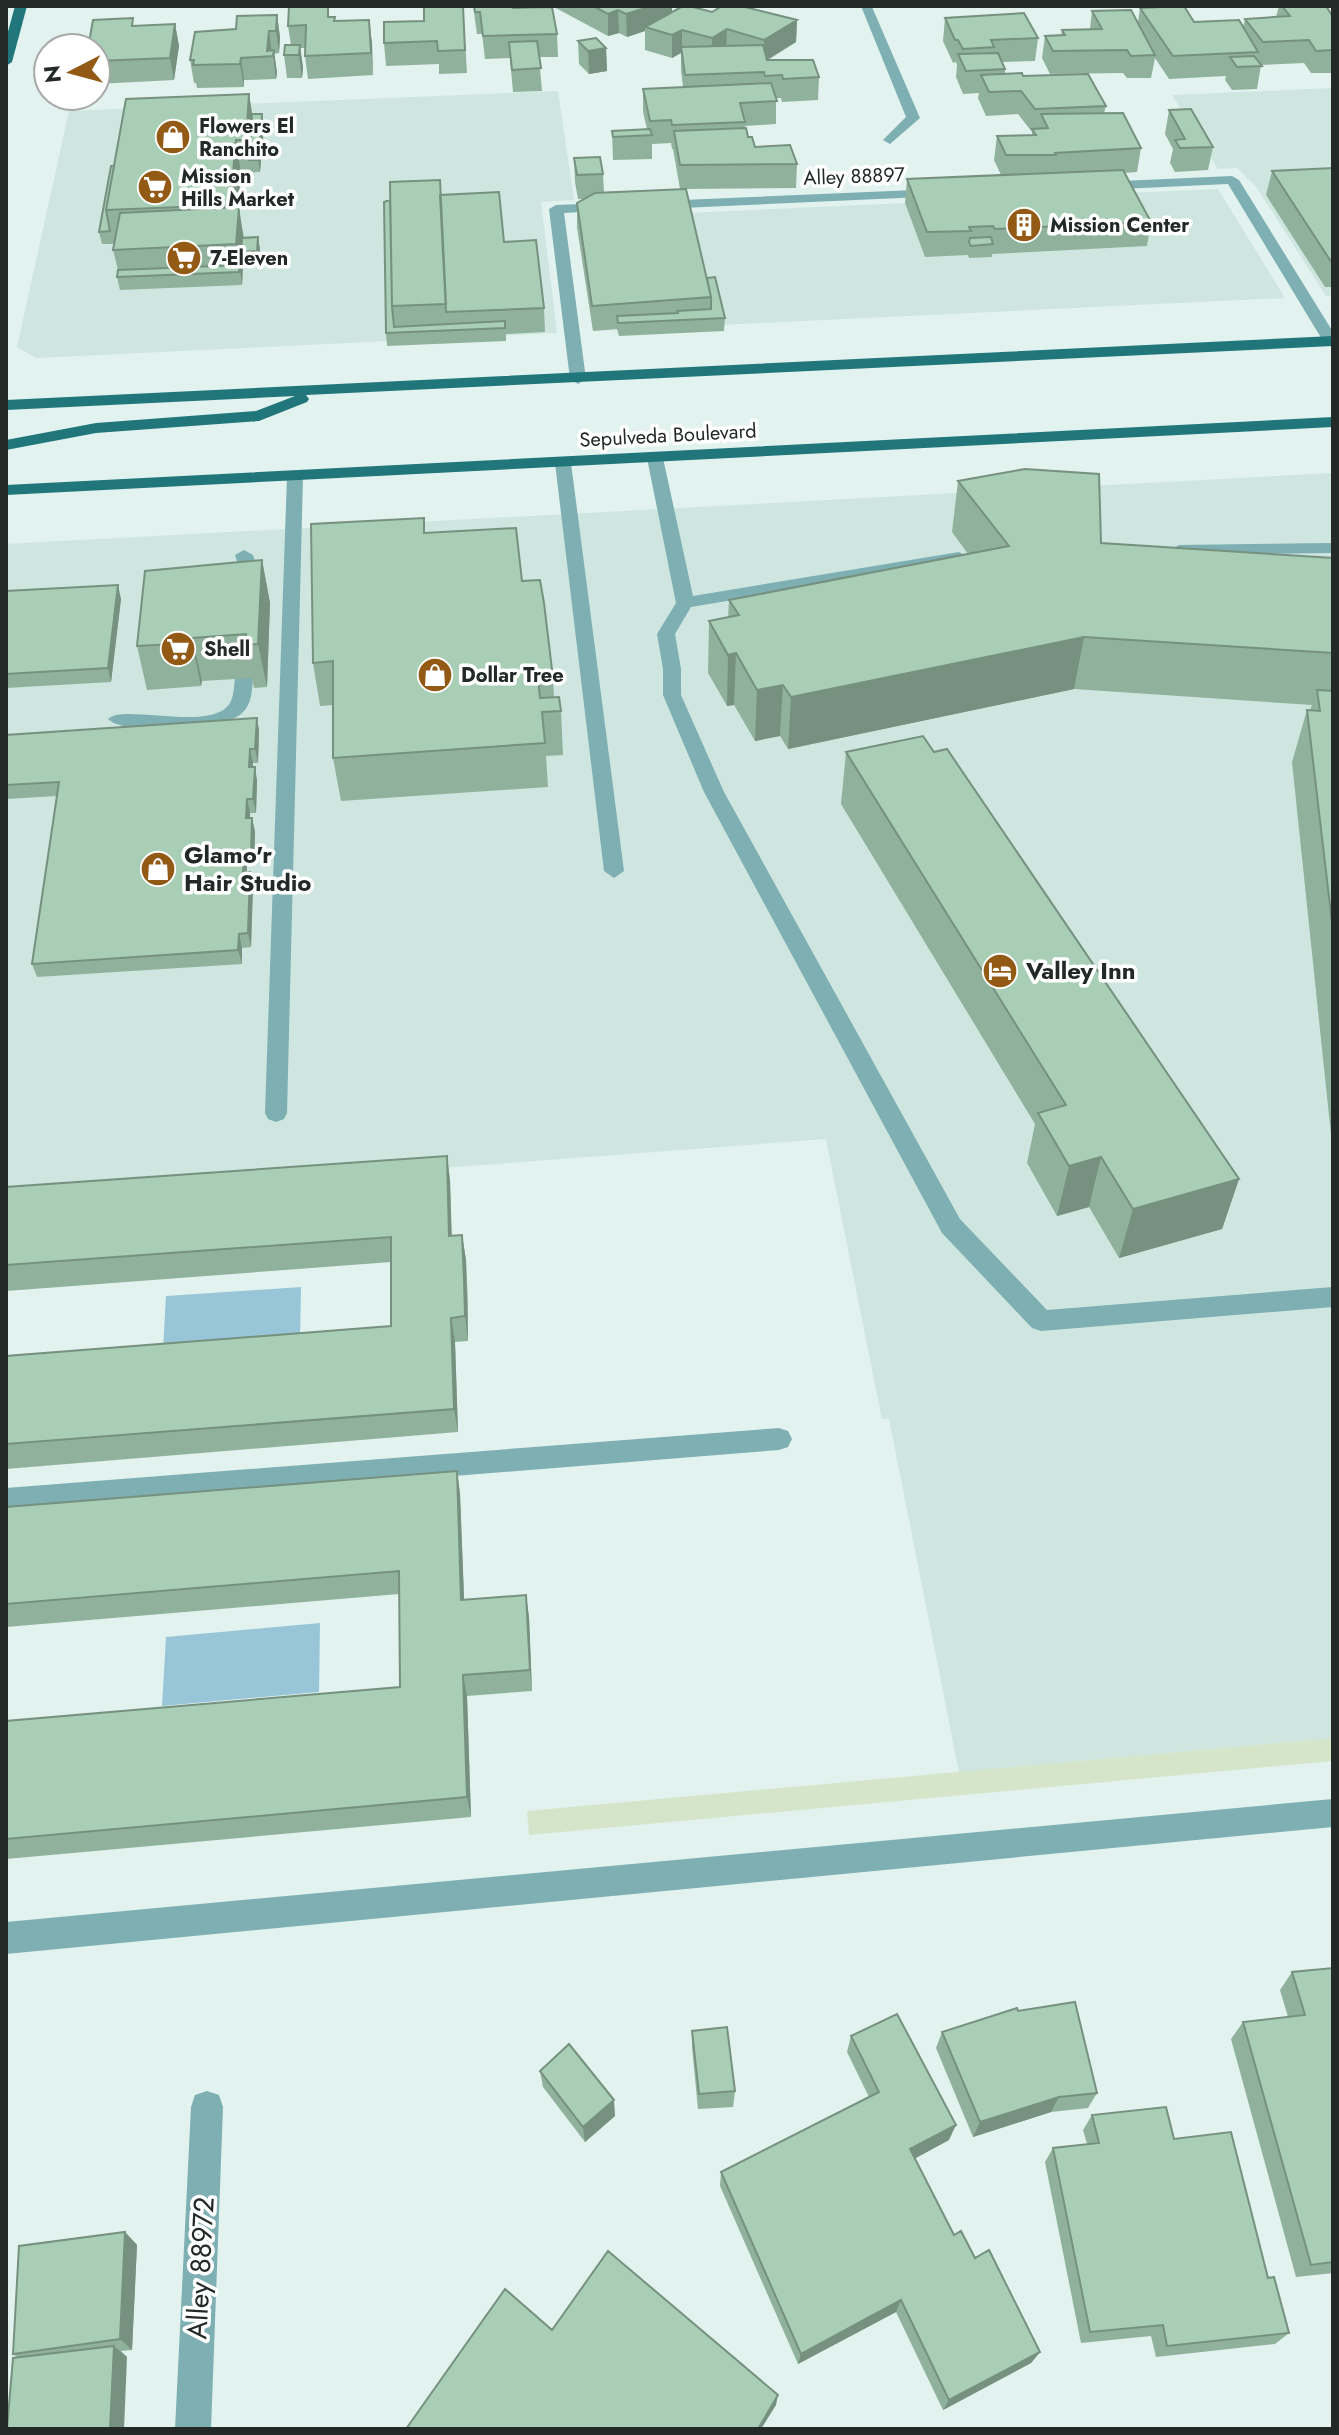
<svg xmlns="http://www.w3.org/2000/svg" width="1339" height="2435" font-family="Jost,sans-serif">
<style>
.built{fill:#cee6df}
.green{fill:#d5e5ca}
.water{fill:#98c6d8}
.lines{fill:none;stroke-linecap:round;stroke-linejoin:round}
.minor{fill:#7eafb2;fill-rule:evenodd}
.major{fill:#20767b;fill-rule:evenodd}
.wall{fill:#90b29c}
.shaded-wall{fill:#76917f}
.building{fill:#a8cfb5;stroke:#76917f;stroke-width:2}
.labels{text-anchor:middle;stroke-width:7;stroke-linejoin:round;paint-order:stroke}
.far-poi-label{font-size:20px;font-weight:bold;fill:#232927;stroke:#fff;text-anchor:start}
.far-street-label{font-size:20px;fill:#232927;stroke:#fff}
.poi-label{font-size:24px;font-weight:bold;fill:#232927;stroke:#fff;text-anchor:start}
.near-street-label{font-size:28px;fill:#232927;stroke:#fff}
</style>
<rect width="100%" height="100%" fill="#e2f2ee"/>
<path class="built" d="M1333,88v207l-7,1 -69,-108 -20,-20 -19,1 -46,-74z
M558,91l16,109 -33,2 16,131 -521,25 -19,-11 52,-236z
M1218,189l67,109 -692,33 -16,-104 19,-10z
M1333,473v1265l-374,34 -70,-353h-7l-56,-280 -820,62v-657z"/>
<path class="green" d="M1333,1738v23l-804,74 -2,-24z"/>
<path class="water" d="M301,1287l-1,53 -137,10 3,-54z
M320,1623l-1,69 -157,14 4,-69z"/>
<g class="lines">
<path class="minor" d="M861,6l11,1 48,111 -30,26 -7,-4 23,-23z
M1232,176l7,4 94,152v13l-10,-4 -95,-157 -129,6 -7,-4 7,-4z
M939,189l5,1v6l-284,13 -7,-4 7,-4z
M607,203l7,4 -2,3 -48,3 22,166 -8,5 -8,-5 -21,-170 7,-4z
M655,453l8,5 30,138 266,-44 9,5 -9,5 -268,45 -16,27 6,35v26l43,97 236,427 87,91 286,-23v20l-292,24 -9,-3 -90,-95 -238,-441 -41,-97v-26l-6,-35 19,-31 -29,-145z
M563,458l8,5 53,408 -10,7 -10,-7 -49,-408z
M295,471l8,5 -16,637 -3,6 -8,3 -8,-3 -3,-6 22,-637z
M1333,543v10l-154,2 -9,-5 9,-5z
M244,550l9,5 5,16 -1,23 -9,5 -9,-5 1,-23 -5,-16z
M244,672l9,6c-1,12 -1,26 -11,35 -17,18 -118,23 -134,6 15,-16 104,14 122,-16 4,-7 4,-17 5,-25z
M779,1428l9,3 4,8 -4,8 -9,3 -773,62v-24z
M1333,1799v28l-1327,127v-32z
M207,2091l12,4 4,12 -12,322h-36l16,-322 4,-12z"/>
<path class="major" d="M15,6h12l-15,56 -6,4v-27z
M1333,336v10l-1027,49 3,4 -2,3 -48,19 -163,12 -90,17v-10l90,-17 160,-12 39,-15 -289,14v-10z
M1333,417v10l-1327,68v-10z"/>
</g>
<path class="wall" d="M463,6l4,67 -28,1v-10l-53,2 -2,-23 40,-22z
M473,6h40v2l44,26 1,23h-19l3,34 -29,1 -3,-34 -25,1 -3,-25h-5z
M552,6h120v6h40l85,8 -1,22 -28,18 51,17 -1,23 -36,2 -1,-4h-5v26l-31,2v2l3,9 7,10 42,17 -1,24 -110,1 21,89 18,40 -1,13 -105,5 -2,-7 -24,2 -16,-104v-24l7,-4h-6l-3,-17 -1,-24 29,16 1,18 76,-3 -7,-40h-1l-1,-6 -19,1v15l-39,1 -1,-29 35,-2 -4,-17v-23l40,-2 -2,-17v-17l-9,5 -27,-8v-19l-18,6 -8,-4 -11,3z
M1279,6h47l7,11v56h-22l-7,-10 -43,2 -4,24 -25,1 -7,-10 1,-4 -57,3 -14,-21 -4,20h-24l-4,-5 -73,1 -8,-16 3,-22 16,-1 1,-5 28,-1 2,-18 46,11 2,-14 54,14 49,5 2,-8 31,-2z
M277,15l3,22 -1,16 -5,1 3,19 -1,6 -32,1v7l-47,1 -1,-5h-2l-4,-23 46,-31z
M330,17l5,4 34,-1 4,55 -65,4 -3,-23v-8h-5l3,20 -1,10h-15l-3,-23 7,-10 -3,-19z
M945,18l93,20 -3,23 -33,1 3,7v5l18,2 83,30 -2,7 37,35 -4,24 -13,1 27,49 -4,24 -155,8v3l-23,1 -1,-3 -43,2 -20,-54 2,-24 94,-4 -7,-15 3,-24 35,-1v-3l-14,-18 -32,2 -8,-18 1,-5 -16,1 -7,-17 1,-12 -1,-3 -3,1 -10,-22z
M175,24l4,22 -5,34 -78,4v-36l38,-22z
M578,41l28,7 1,23 -18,3 -10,-10z
M249,94l3,20 12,12 -4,46 -19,1 -3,34 6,31 14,-1 2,13 -1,14 -16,1 -1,20 -122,5 -3,-13 1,-7 -5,-20 1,-6h-12l-3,-12 15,-66z
M1169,110l44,37 -5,23 -33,2 -5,-9 3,-14 -8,-15z
M1333,168v119h-8l-59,-92 6,-24z
M441,195l63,47 40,66 1,24 -39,2v7l-119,5 -1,-13 -2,-131z
M958,481l143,62 232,15v596l-41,-392 15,-52h3l2,-5 -238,-16 -286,60 -8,-13 -25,5 -21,-36 -7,1 -19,-33 1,-52 19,-3 1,-18 239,-46 -16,-22z
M425,533l97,48 31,97 1,19 7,14 2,44 -17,1 2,31 -207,14 -8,-43v-53l-13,1 -7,-43z
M262,560l8,43 -3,84 -13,1 -2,-10 -50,3 -1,5 -54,4 -10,-44z
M6,591l115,8 -10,83 -105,6z
M257,718l2,13 -1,32h-5v4h2l2,14 -1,32h-6v5h2l3,14 -1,34h-7v6l6,13 -2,62 -9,1v16l-205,13 -5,-13 25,-168 -51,3v-64z
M846,752l393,427 -17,50 -103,29 -30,-51 -32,9 -30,-53 8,-39 -194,-320z
M447,1156l3,25 2,55 10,-1 4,25 2,43v38l-13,1 3,90 -452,37v-113l385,-30v-64l-385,29v-104z
M457,1471l3,23 4,106 62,-5 3,22 3,74 -65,5 4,121 -465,42v-138l394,-34 -1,-93 -393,33v-120z
M1333,1968v305l-37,4 -65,-238 12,-17 45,-5 -8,-27 12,-18z
M1018,2011l79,82 -9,15 -37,4 -78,25 -37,-89 6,-16z
M692,2031l43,60 -2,16 -35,2 -6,-62z
M851,2036l98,104 -34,18 39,77 21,23 65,94 -9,11 -88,47 -47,-98 -98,52 -78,-178 1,-14 148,-75 -22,-45z
M540,2071l75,45 -30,26 -42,-55z
M1092,2115l82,24 94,139 21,55 -14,11 -119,13 -5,-21 -70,7 -36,-181 8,-14 34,-4 -4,-14z
M125,2232l12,13 -5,105 -11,1 6,6h-110l-4,-3z"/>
<path class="shaded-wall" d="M652,6h20v16l-27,5v4l-18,6 -1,-23z
M618,10l1,23 -11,3v-22z
M277,15l3,22 -1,16 -3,-22z
M369,20l3,22 1,33 -2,-22z
M797,20l-1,22 -33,20 1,-22z
M175,24l4,22 -5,34 -4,-22z
M727,29l-1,23 -14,9v-23z
M682,30v22l-1,-5v6l-9,5v-23z
M269,31l3,23 -5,-3z
M300,45l3,23 -1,10 -3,-23z
M606,48l1,23 -18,3 -1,-23z
M274,50l3,23 -1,6 -3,-23z
M241,58l3,22v7l-4,-23z
M249,94l5,32 -5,34 2,12 -5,-32z
M262,114l2,12 -4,46 -2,-12z
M236,140l5,33 -6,65 -5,-33z
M239,207l5,34 -3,11 2,13 -1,20 -6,-41z
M258,237l2,13 -1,14 -2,-13z
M262,560l8,43 -3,84 -9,-43z
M118,585l3,14 -10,83 -3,-14z
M1084,637l-10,52 -286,60 3,-52z
M192,638l10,43 -1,5 -9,-43z
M736,653l-2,52 -7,1 1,-51z
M783,685l-3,51 -25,5 2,-51z
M257,718l2,13 -1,32 -3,-14z
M250,749l3,14 -1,18 -3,-14z
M255,767l2,14 -1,32 -3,-14z
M247,799l3,14 -1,19 -3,-14z
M252,818l3,14 -1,34 -3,-14z
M244,853l3,13 -1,20 -3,-14z
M250,872l3,13 -2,62 -3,-14z
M239,934l3,14v16l-4,-14z
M447,1156l3,25 2,80 -3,-25z
M1101,1157l-12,50 -32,9 12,-50z
M1239,1179l-17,50 -103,29 14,-49z
M462,1235l4,25 2,81 -3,-25z
M451,1318l4,24 3,90 -4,-23z
M457,1471l3,23 5,128 -4,-22z
M526,1595l3,22 3,74 -2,-21z
M463,1675l4,21 4,121 -4,-20z
M1059,2097l-8,15 -78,25 7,-15z
M614,2100l1,16 -30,26 -2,-15z
M956,2125l-7,15 -44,24 5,-15z
M125,2232l12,13 -5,105 -12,-11z
M901,2300l-5,12 -98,52 3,-10z
M114,2346l13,11 -3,72h-14z
M1040,2352l-9,11 -88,47 6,-10z
M778,2395l-2,10 -15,24h-3z"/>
<path class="building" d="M289,6h39v11h7l-1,4 35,-1 2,33 -66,3 1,-31 -18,1z
M424,6h39l2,44 -27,1 -1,-10 -53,2v-21l40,-1z
M474,6h39v2l39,-1 5,27 -74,2 -3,-24h-5z
M593,6h59l-26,8 -8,-4 -10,4z
M683,6h6l23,6 10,-6h19l56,14 -33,20 -37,-11 -15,9 -30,-8 -10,5 -27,-8z
M1184,6l10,16 45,-2 19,32 -85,4 -33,-48z
M1282,6h44l7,11v33l-17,1 -7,-11 -46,2 -18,-23 45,-3z
M1131,10l24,45 -24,1 -4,-6 -74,1 -8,-15 20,-1 -3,-5 40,-1 -10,-18z
M1024,13l14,25 -47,2 3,7 -31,2 -5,-9h-3l-10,-22z
M277,15l-1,16h-7l-2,20 7,-1 -1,6 -32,2 -1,6 -47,1 1,-5h-4l5,-28 41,-3 1,-13z
M133,18l-1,8 43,-2 -5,34 -74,3v-13h-8l5,-28z
M596,38l10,10 -18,3 -10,-10z
M537,41l4,27 -29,2 -3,-28z
M285,45h15l-1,10h-15z
M763,45l4,15h46l6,17 -36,2 -1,-4 -17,1 -1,-4 -79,3 -4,-28z
M998,53l7,16 -39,2 -8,-17z
M1254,56l8,10 -25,1 -7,-10z
M1022,73l1,3 65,-2 18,32 -71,3 -14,-18 -32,1 -8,-17z
M771,83l6,18 -37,2 5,19 -73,3 -1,-5 -21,1 -7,-32z
M249,94l-3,46h-10l-6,65 -124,5 20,-111z
M1191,109l22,38 -33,1 -5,-8 10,-1 -16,-29z
M1123,113l18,35 -86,5 1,2h-50l-9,-19 39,-1 -4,-6 16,-1 -7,-14z
M252,114h10l-4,46h-9z
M746,128l2,9h4l3,10 35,-2 7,19 -117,1 -6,-34z
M650,129l2,6 -39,2 -1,-6z
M600,157l3,17 -26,1 -3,-17z
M111,166h3l-8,44 4,21 -11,1z
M1333,168v95h-1l-60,-92z
M1123,170l28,52 -156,7 -2,-3 -24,1 2,4 -44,1 -20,-53z
M440,180l6,124 -54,2 -2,-124z
M686,189l25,108 -119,9 -15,-103 18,-10z
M499,192l5,50 32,-2 8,68 -98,4 -6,-117z
M390,200l2,106 2,21 111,-6v7l-119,5 -2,-131z
M239,207l-3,37 -123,6 7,-37z
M258,237l-1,14 -16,1 1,-14z
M991,237l2,7 -22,2 -2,-4 1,-4z
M240,265l-1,7 -122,5 1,-7z
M715,277l10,41 -107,5 -1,-7 61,-3 -1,-2 34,-2v-12l-4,-19z
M1025,469l74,5 2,69 232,15v95l-249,-16 -293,60 -8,-12 -26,5 -21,-37 -8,2 -19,-34 30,-6 -10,-15 280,-54 -51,-65z
M424,518v15l92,-5 6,53 18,-1 4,23 9,75 -15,1 2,19 19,-1 2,14 -19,1 3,31 -212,15v-97l-20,2 -2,-139z
M262,560l-4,84 -13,1 1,-11 -54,4v5l-55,3 8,-75z
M118,585l-10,83 -102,6v-83z
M1317,690l16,1v240l-26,-221 13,1z
M257,718l-2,31h-5l-1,18h6l-2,32h-6l-1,19h6l-1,34 -7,1 -1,19h7l-2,61 -9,1 -1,16 -206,14 27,-182 -53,3v-50z
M923,736l11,16 13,-3 292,430 -106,30 -32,-52 -32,9 -31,-53 28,-8 -220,-353z
M447,1156l2,80 13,-1 2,44 1,37 -14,2 3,91 -448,35v-88l385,-30v-89l-385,28v-78z
M457,1471l4,129 65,-5 4,75 -67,5 4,122 -461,42v-118l394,-34 -1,-116 -393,33v-97z
M1333,1968v294l-22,3 -68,-243 62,-7 -13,-43z
M1075,2002l22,91 -38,4 -79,25 -38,-90 75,-24 1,3z
M897,2014l59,111 -46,24 44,86 7,-4 14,27 14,-8 51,102 -91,48 -48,-100 -100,54 -80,-182 158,-80 -28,-56z
M727,2027l8,64 -36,3 -7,-63z
M569,2044l45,56 -31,27 -43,-56z
M1166,2107l8,32 57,-7 37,146 6,-1 15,56 -122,13 -4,-21 -73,7 -37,-184 46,-5 -7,-28z
M125,2232l-5,107 -107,15 6,-108z
M608,2251l170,144 -20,34h-352l99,-140 47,41z
M114,2346l-4,83h-103l6,-71z"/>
<defs>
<symbol id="shop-disc" viewBox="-11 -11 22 22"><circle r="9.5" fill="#935a15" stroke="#fff"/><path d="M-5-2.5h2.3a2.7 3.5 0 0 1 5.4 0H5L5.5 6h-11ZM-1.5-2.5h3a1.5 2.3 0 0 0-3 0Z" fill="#fff"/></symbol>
<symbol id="supermarket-disc" viewBox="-11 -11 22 22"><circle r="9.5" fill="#935a15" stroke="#fff"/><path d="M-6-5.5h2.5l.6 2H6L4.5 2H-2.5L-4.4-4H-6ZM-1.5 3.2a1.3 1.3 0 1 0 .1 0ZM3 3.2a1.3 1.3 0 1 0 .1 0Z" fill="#fff"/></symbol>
<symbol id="building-disc" viewBox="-11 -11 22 22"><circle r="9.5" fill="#935a15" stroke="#fff"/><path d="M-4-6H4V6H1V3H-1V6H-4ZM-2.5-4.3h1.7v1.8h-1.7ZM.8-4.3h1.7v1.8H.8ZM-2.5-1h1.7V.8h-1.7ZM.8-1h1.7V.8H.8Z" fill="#fff"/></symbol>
<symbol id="hotel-disc" viewBox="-11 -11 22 22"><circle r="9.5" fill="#935a15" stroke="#fff"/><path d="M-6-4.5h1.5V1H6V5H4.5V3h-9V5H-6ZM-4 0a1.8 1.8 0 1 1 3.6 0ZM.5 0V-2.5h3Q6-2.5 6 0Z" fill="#fff"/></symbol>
</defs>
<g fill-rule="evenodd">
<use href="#shop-disc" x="153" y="117" width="40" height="40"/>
<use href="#supermarket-disc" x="135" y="167" width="40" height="40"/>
<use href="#building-disc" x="1004" y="205" width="40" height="40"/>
<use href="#supermarket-disc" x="164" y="238" width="40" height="40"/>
<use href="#supermarket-disc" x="158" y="629" width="40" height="40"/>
<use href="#shop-disc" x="415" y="655" width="40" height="40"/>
<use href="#shop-disc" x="138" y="849" width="40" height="40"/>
<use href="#hotel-disc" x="980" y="951" width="40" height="40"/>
</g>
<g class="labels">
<g class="far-poi-label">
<text x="199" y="133">Flowers El<tspan x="199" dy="23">Ranchito</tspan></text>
<text x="181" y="183">Mission<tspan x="181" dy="23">Hills Market</tspan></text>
<text x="1050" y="232">Mission Center</text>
<text x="210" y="265">7-Eleven</text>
<text x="204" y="656">Shell</text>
<text x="461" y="682">Dollar Tree</text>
</g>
<g class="far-street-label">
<text transform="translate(854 176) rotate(-2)" y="7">Alley 88897</text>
<text transform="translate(668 435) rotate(-3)" y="7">Sepulveda Boulevard</text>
</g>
<g class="poi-label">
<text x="184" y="863">Glamo'r<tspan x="184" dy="28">Hair Studio</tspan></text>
<text x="1026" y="979">Valley Inn</text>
</g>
<g class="near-street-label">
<text transform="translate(200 2268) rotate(-87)" y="10">Alley 88972</text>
</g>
</g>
<rect width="1339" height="2435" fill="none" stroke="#232927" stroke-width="16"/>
<g transform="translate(72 72) rotate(264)"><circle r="38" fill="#ffffff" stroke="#a7a9a9" stroke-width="2"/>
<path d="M0-6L14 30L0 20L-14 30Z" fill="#935a15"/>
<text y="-12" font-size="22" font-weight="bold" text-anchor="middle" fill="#232927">N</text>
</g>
</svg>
